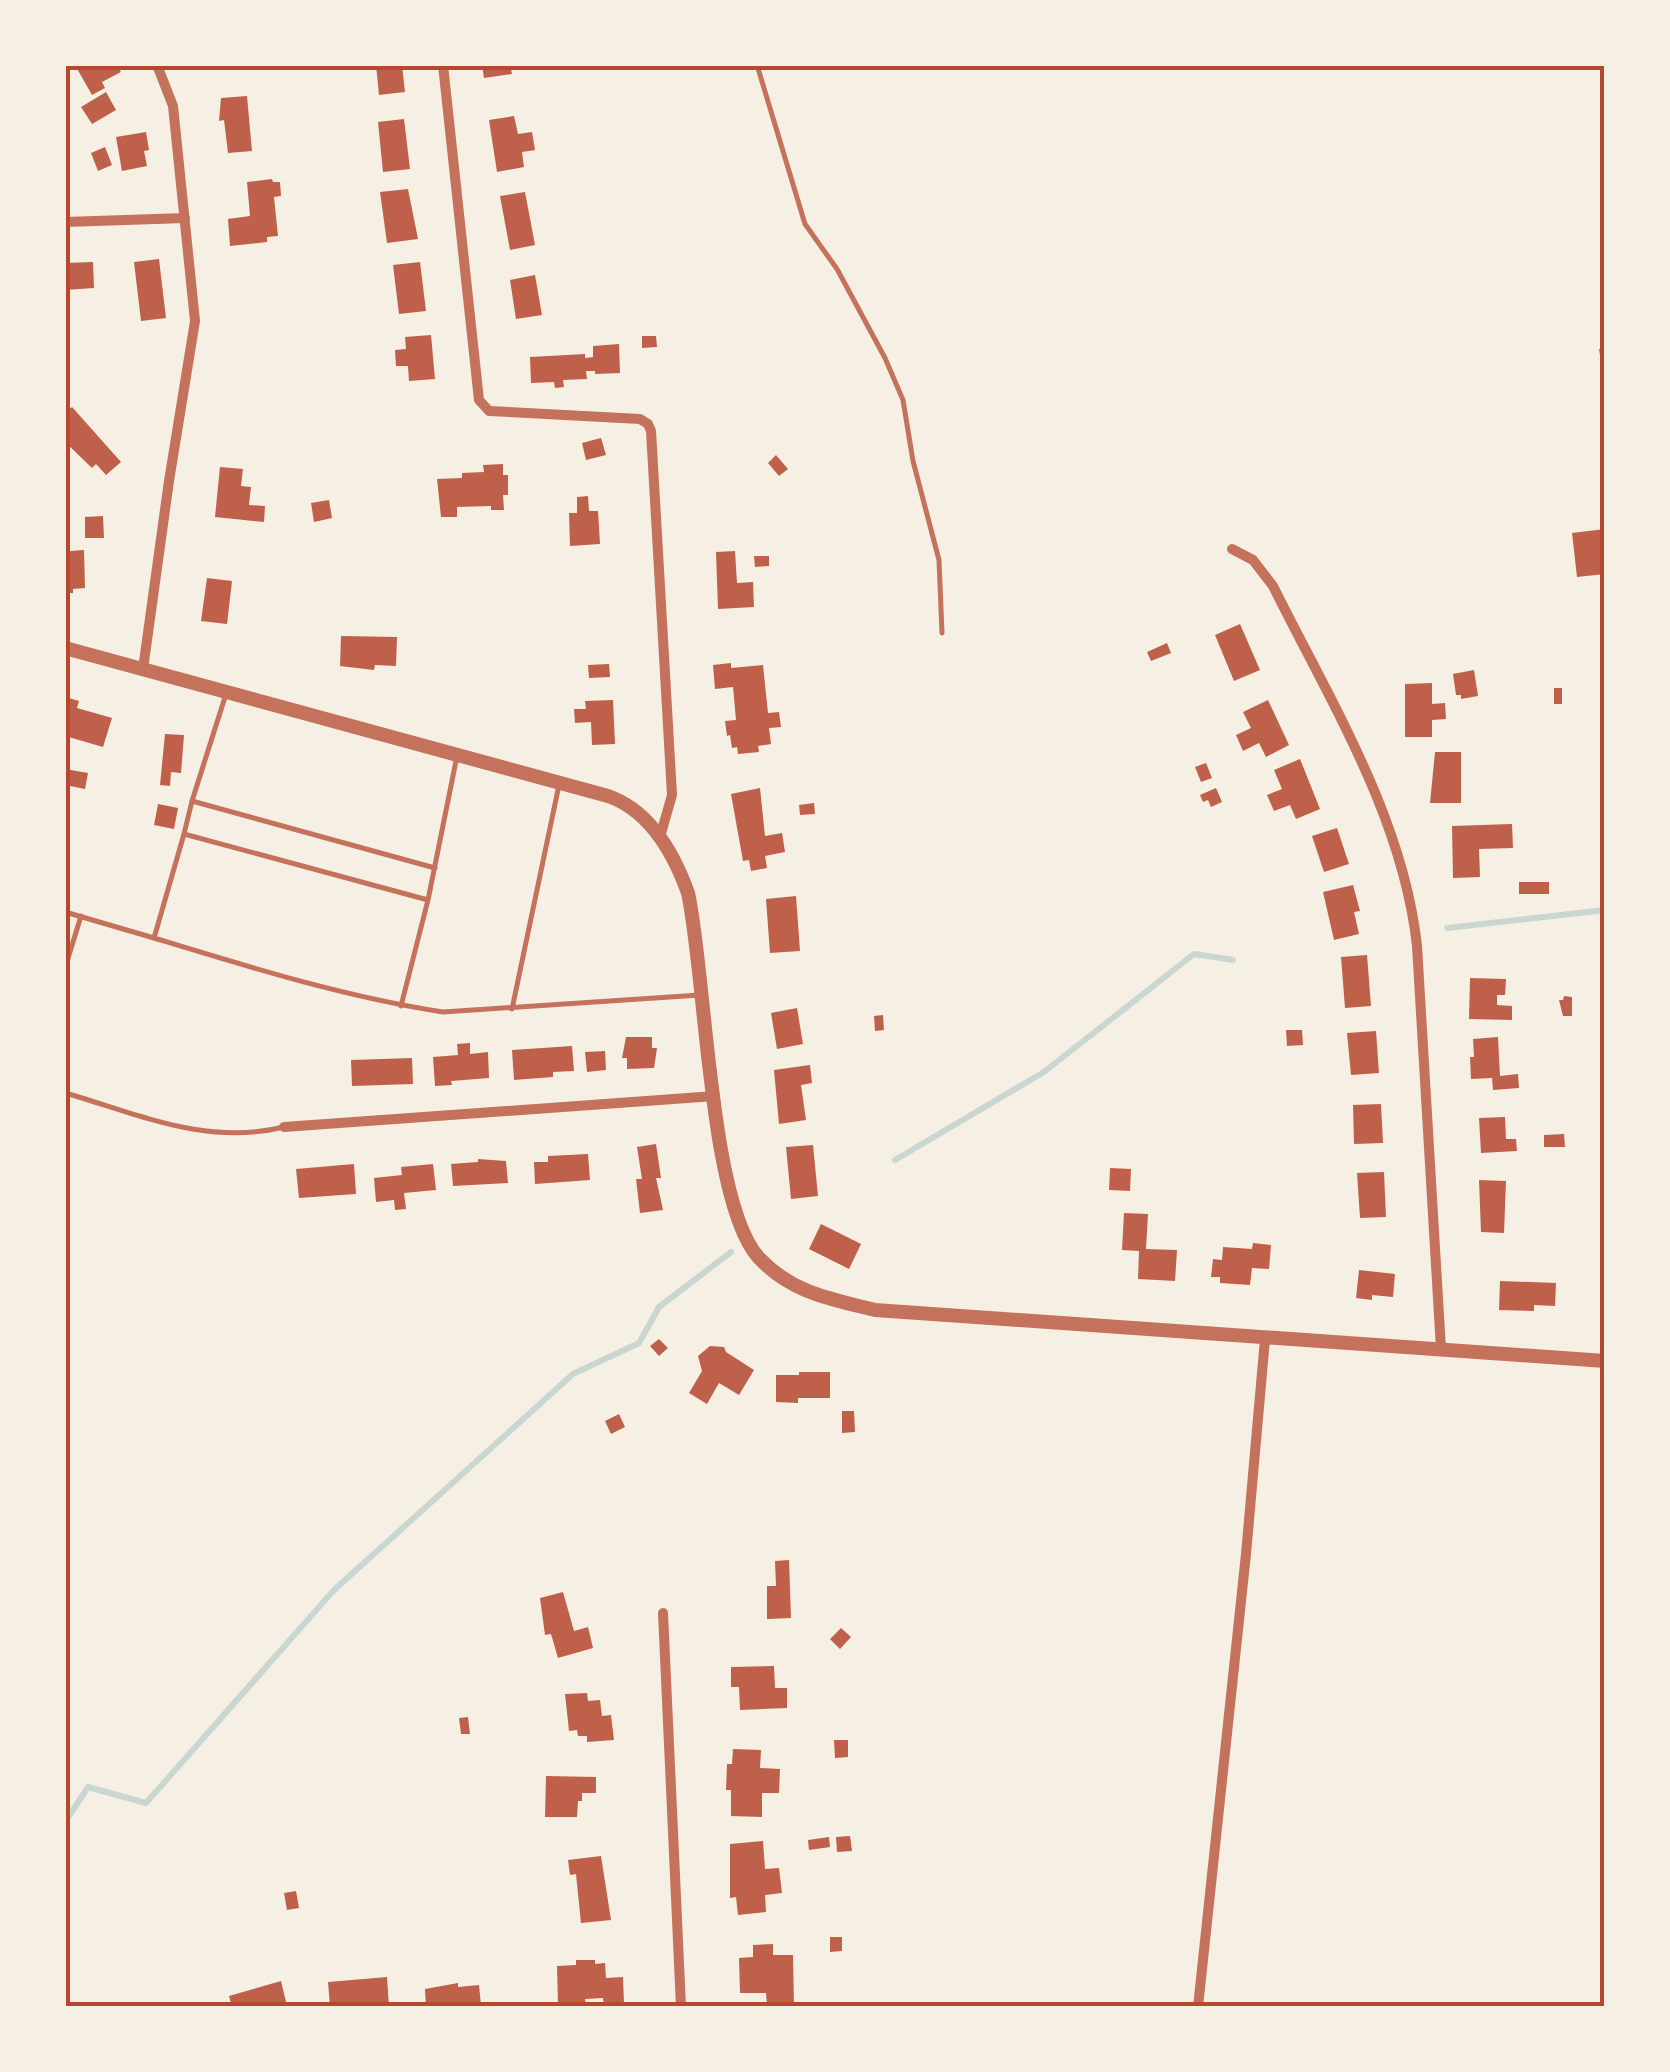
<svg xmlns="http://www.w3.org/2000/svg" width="1670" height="2072" font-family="Barlow,sans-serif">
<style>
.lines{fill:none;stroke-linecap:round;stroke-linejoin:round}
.stream{stroke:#c9d6d2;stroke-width:6}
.building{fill:#bf614a}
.service{stroke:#c5725c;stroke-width:5}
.minor{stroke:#c5725c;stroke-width:10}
.tertiary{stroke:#c5725c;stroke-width:14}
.neatline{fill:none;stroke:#b5482f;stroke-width:4}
</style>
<rect width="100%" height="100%" fill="#f6efe4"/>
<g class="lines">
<path class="stream" d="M1447,928l158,-18
M895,1160l149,-88 150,-118 39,6
M65,1822l23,-35 58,16 188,-213 239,-216 66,-31 20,-36 72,-55"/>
</g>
<path class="building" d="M75,65h42l4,7 -19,10 3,6 -13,7z
M376,65h26l3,27 -26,3z
M482,65h28l2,9 -28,4z
M106,92l10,18 -24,14 -11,-17z
M247,96l5,55 -24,2 -4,-33 -5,1 2,-23z
M514,116l4,18 14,-2 3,18 -13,2 2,15 -27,5 -8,-52z
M404,119l6,50 -27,3 -5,-50z
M146,132l3,18 -5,1 3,15 -25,5 -6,-34z
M105,147l7,18 -14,6 -7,-18z
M272,179l1,3h7l1,14 -7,1 4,39 -11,1v5l-37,4 -2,-27 22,-3 -3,-34z
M408,189l10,50 -31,4 -7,-51z
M525,192l10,53 -25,5 -10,-54z
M159,259l7,59 -25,3 -7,-59z
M93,262l1,26 -29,2v-27z
M420,262l6,49 -27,3 -6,-49z
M535,275l7,40 -26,4 -6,-39z
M431,335l4,44 -26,2 -1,-15h-12l-1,-16 11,-1 -1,-12z
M642,336h14l1,11 -15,1z
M619,344l1,29 -25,1v-3h-9l1,8 -24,1 1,7 -9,1 -1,-6 -23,1 -1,-26 55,-3v4l8,-1v-11z
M1605,348v26h-2l-4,-25z
M72,407l49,55 -15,13 -10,-11 -4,4 -27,-26v-29z
M601,438l5,17 -20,5 -4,-17z
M776,455l12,14 -9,7 -11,-13z
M503,464v11h5v20h-5l1,15h-13v-4l-34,1v10h-16l-4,-38 25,-1v-5l22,-1 -1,-7z
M220,467l23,2 -2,17 10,1 -2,18 16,1 -1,16 -49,-5z
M588,496l1,15h9l2,33 -30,2 -1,-33h8v-16z
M329,500l3,18 -18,4 -3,-19z
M103,516l1,22h-19v-21z
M1605,529v45l-28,3 -5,-44z
M84,550l1,38 -12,1v4h-8v-24h5v-18z
M735,551l2,32 16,-1 1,25 -36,2 -2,-57z
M754,556h15v10l-14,1z
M207,578l25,3 -5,43 -26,-3z
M1240,624l20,46 -26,11 -19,-46z
M341,636l56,1 -1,29 -21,-1 -1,5 -34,-4z
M1167,643l4,10 -20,8 -4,-9z
M731,663v5l32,-3 5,48 11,-1 2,15 -12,1 2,16 -13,2 1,6 -21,2 -1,-7 -5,1 -2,-13 -3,1 -2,-15 11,-1 -3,-33 -18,2 -2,-24z
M609,664l1,13 -21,1 -1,-13z
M1474,670l4,26 -17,3v-4h-5l-3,-21z
M1432,683v21l13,-1 1,16 -14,1v17h-27v-53z
M1554,688h8v16h-8z
M65,697l14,4 -2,7 35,10 -9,29 -38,-11z
M613,700l2,44 -23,1 -1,-23 -16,1 -1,-14h12l-1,-8z
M1268,700l21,45 -23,12 -7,-14 -16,8 -7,-16 15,-7 -8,-16z
M165,734l19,1 -3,38 -10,-1 -1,14 -10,-1z
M1435,752h26v51h-31z
M1300,759l20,50 -24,10 -6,-14 -16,6 -7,-16 15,-6 -8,-19z
M1206,763l6,15 -11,4 -6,-15z
M65,769l23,4 -3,16 -20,-4z
M760,788l5,48 17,-3 3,19 -20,4 2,12 -16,3 -2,-11 -6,1 -12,-67z
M1216,788l6,14 -11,5 -3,-7 -5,2 -3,-7z
M814,803l1,11 -15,1 -1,-10z
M158,804l20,4 -4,21 -20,-4z
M1512,824l1,24 -34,1 1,28 -27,1 -1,-52z
M1337,828l12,36 -25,8 -12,-36z
M1519,882h30v12h-30z
M1353,885l7,26 -6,1 5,22 -25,6 -11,-48z
M796,896l4,55 -30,2 -4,-54z
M1367,955l4,51 -26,2 -4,-51z
M1470,978l36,1 -1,16h-8v10l15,1v14l-43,-1z
M1564,996l8,1v19h-9l-4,-16h4z
M797,1008l6,36 -26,5 -6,-36z
M883,1015l1,15 -9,1 -1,-15z
M1286,1030h16l1,15 -16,1z
M1376,1031l3,42 -28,2 -4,-42z
M626,1037h26v11h5l-3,20 -27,1v-11h-5z
M1498,1037l2,39 18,-2 1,14 -26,2 -1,-12 -21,1 -1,-22h4l-1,-18z
M470,1043v11l18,-2 1,26 -38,3 1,4 -17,1 -2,-29 25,-2 -1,-11z
M572,1046l2,25 -21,1v5l-39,3 -2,-30z
M605,1051l1,19 -19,2 -2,-20z
M412,1058l1,26 -61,2 -1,-26z
M810,1065l2,18 -11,2 5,35 -27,4 -5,-54z
M1381,1104l2,39 -29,1 -1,-39z
M1505,1117l1,22h10l1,12 -36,2 -2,-35z
M1564,1134l1,13h-21v-12z
M656,1144l5,34h-5l7,32 -23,3 -4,-34h6l-5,-32z
M813,1145l5,51 -27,3 -5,-52z
M588,1154l2,26 -55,4 -1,-22h14v-6z
M478,1159l28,2 2,22 -55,3 -2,-22 27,-2z
M354,1164l2,30 -57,4 -3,-29z
M433,1164l3,26 -32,3 2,16 -11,1 -1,-10 -18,2 -2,-24 28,-3 -1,-8z
M1110,1168l21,1 -1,22 -21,-1z
M1384,1172l2,45 -26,1 -3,-45z
M1479,1180l27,1 -2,52 -23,-1z
M1124,1213l24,1 -2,35 31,1 -2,31 -37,-2 1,-28 -17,-1z
M821,1224l40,20 -12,25 -40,-20z
M1253,1243l18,2 -2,24 -17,-1 -2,17 -30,-2v-6h-9l2,-18 9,1 1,-13 29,2z
M1359,1270l36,4 -2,23 -21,-2v5l-16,-2z
M1500,1281l56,2 -1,23 -21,-1v6l-35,-1z
M659,1339l9,9 -9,8 -9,-10z
M710,1346l14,1 2,5 28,18 -15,25 -20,-12 -12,21 -18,-11 13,-22 -4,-15z
M799,1372h31v26h-32v5l-22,-1v-27h23z
M842,1411h12l1,21 -13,1z
M619,1414l6,13 -14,7 -6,-13z
M789,1560l2,58 -24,1v-33h9l-1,-25z
M563,1592l11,39 14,-4 5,21 -35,10 -7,-24 -6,1 -5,-37z
M841,1628l10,9 -11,12 -10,-10z
M774,1666l1,22h12v20l-47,2 -1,-23h-8v-20z
M587,1693l1,8 12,-1 2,16 9,-1 3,25 -27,2v-6h-9l-1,-6 -8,1 -4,-37z
M468,1717l2,17h-9l-2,-16z
M834,1740h14v17l-13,1z
M733,1749l28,1 -1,18 20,1 -1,24h-17v24l-31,-1v-26h-5l1,-26h5z
M546,1776l50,1v16h-14v8h-4l-1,16h-32z
M850,1836l2,15 -15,1 -1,-15z
M829,1837l1,10 -21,3 -1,-10z
M763,1841l2,28 14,-1 3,25 -17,2 1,17 -28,3 -2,-18 -6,1v-54z
M601,1856l10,64 -30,3 -5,-49 -6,1 -2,-15z
M296,1891l3,17 -12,2 -3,-17z
M830,1937h12v14l-12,1z
M773,1944v11h20l1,50 -27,1 -1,-13h-26l-1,-35 14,-1v-12z
M576,1960h19v4l10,-1 1,15 17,-1 1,28 -20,1 -1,-8 -18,1 1,5h-28l-1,-38 19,-1z
M387,1977l2,30h-59l-2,-25z
M281,1981l5,21 -18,5h-36l-3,-11z
M458,1983v4l21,-2 2,20 -55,2 -1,-18z"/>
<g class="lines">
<path class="service" d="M757,65l48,159 32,45 48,89 18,42 10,61 26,99 3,73
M226,694l-34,107 243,67
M184,834l8,-33
M428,900l29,-144
M65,912l89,26
M65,968l16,-52
M401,1006l27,-106 -244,-66 -30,104c95,29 191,59 289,74l257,-17
M512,1009l47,-224
M65,1093c74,21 141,53 219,34"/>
<path class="minor" d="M443,65l36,335 10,11 151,8 8,5 3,7 21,364 -12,42
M65,222l120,-4
M1232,549l21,11 20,26c57,115 130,231 144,360l24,403
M143,669l26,-188 26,-160 -22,-215 -16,-41
M284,1127l431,-31
M663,1613l18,394
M1198,2007l48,-453 19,-215"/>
<path class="tertiary" d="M65,648l543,148c43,15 66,58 80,97 18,82 21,311 71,365 33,35 72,41 116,52l730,51"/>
</g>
<rect width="1670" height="2072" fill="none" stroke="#f6efe4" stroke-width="135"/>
<rect x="68" y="68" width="1534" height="1936" class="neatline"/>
</svg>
